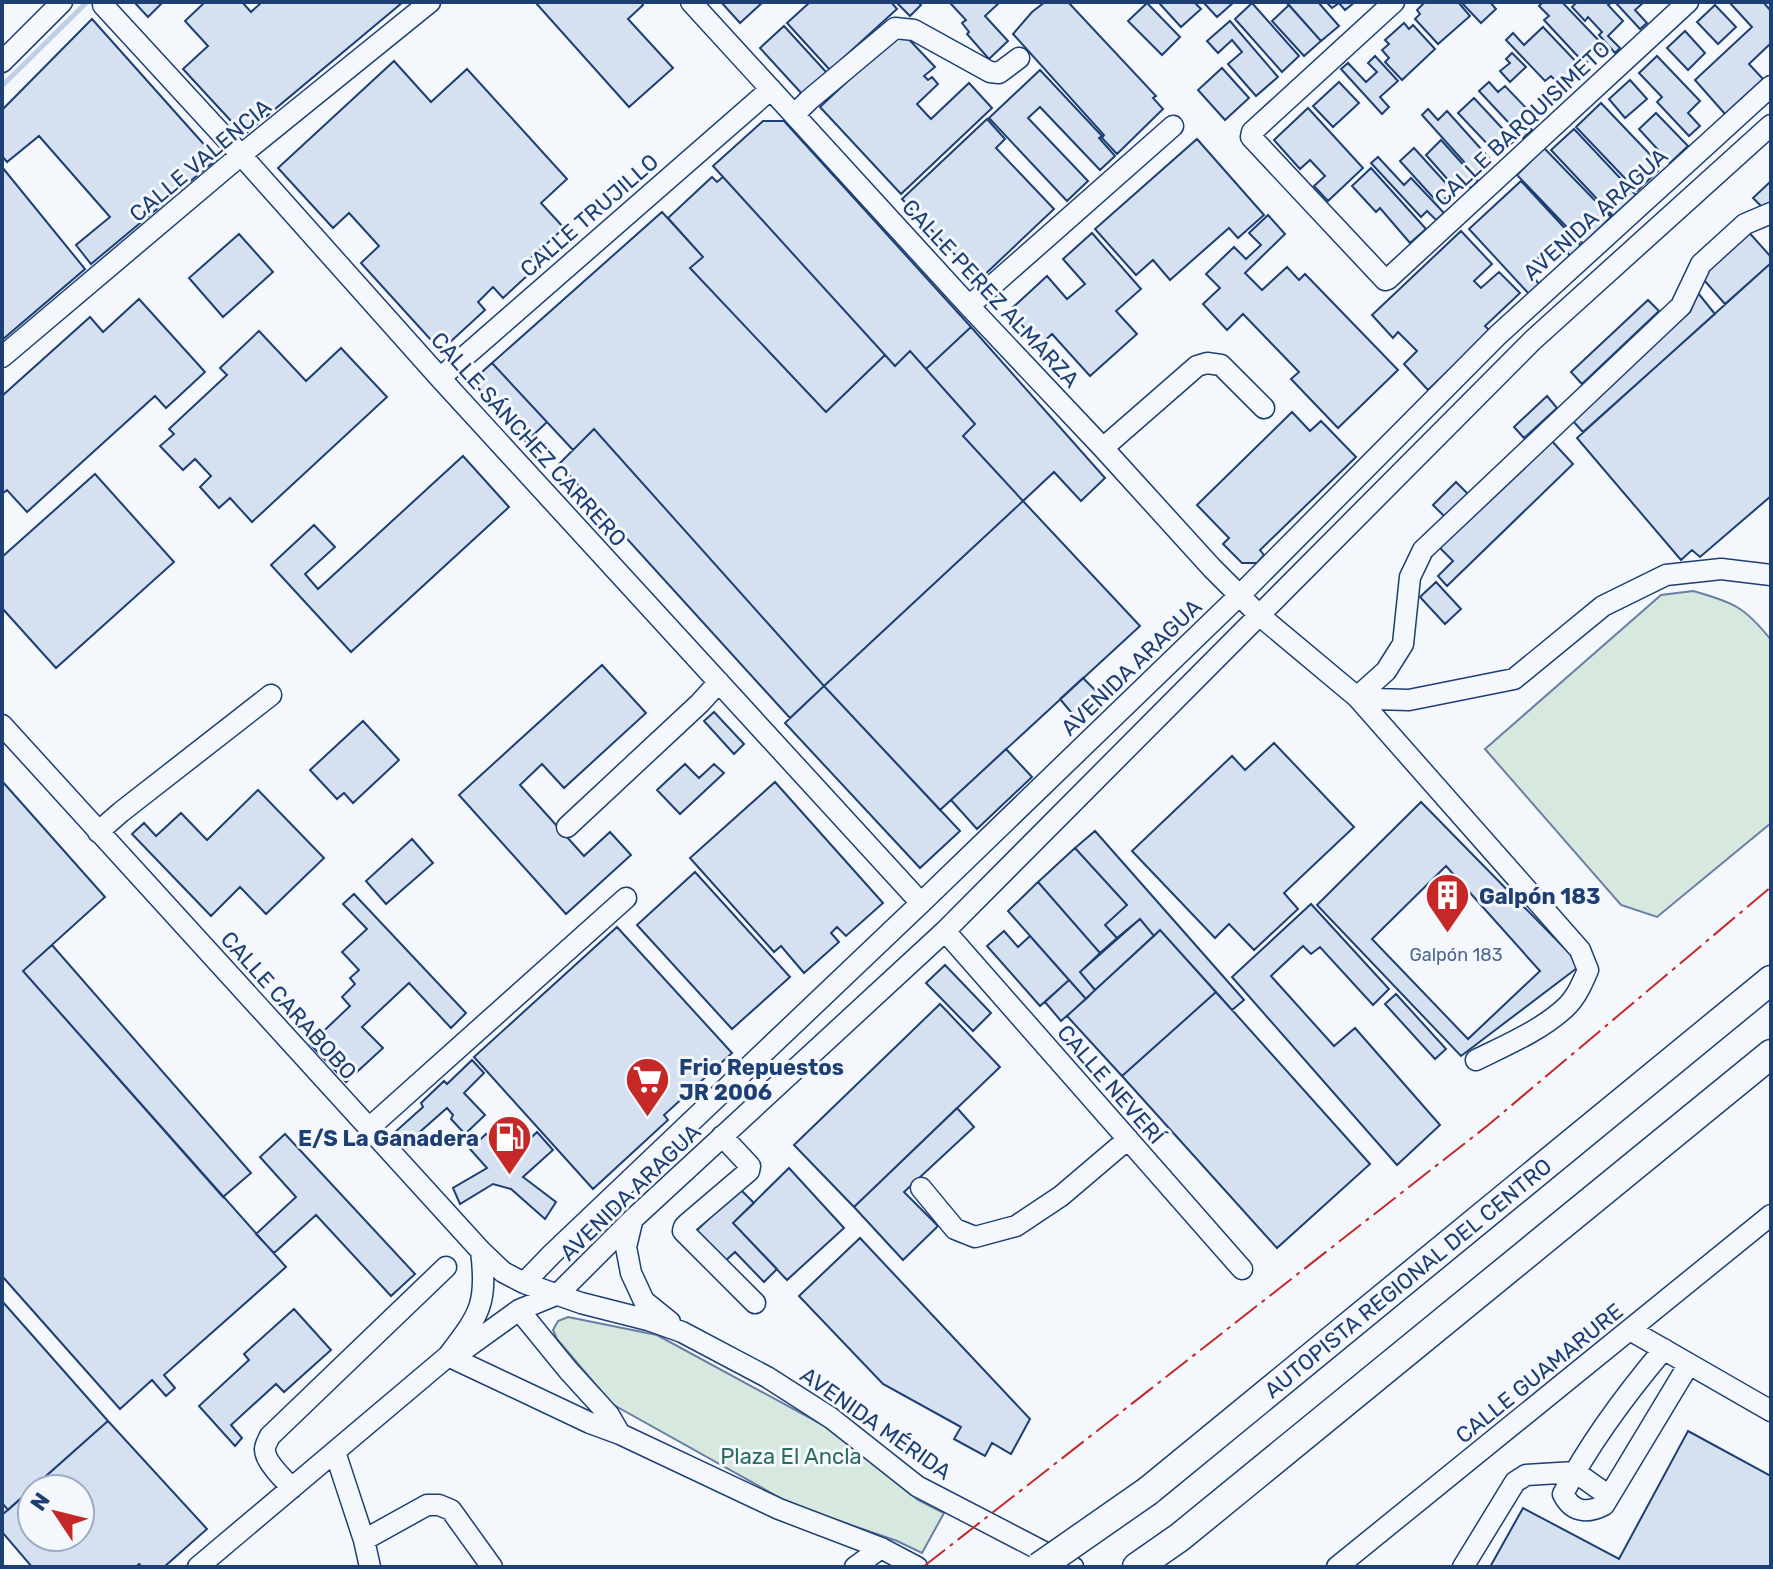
<svg xmlns="http://www.w3.org/2000/svg" width="1773" height="1569" font-family="Rubik,sans-serif">
<style>
.green{fill:#d7e8df;stroke:#687fa3;stroke-width:2}
.lines{fill:none;stroke-linecap:round;stroke-linejoin:round}
.stream{stroke:#bed0e5;stroke-width:5}
.building{fill:#d5e0f0;stroke:#1d3f73;stroke-width:2;fill-rule:evenodd}
.minor-casing{stroke:#1d3f73;stroke-width:23}
.highway-casing{stroke:#1d3f73;stroke-width:31}
.minor{stroke:#f4f7fb;stroke-width:20}
.highway{stroke:#f4f7fb;stroke-width:28}
.highway-bridge-casing{stroke:#1d3f73;stroke-width:31;stroke-linecap:butt}
.highway-bridge{stroke:#f4f7fb;stroke-width:28}
.power{stroke:#c62828;stroke-width:2;stroke-dasharray:28 6 4 6;stroke-linecap:butt}
.labels{text-anchor:middle;stroke-width:6;stroke-linejoin:round;paint-order:stroke}
.number-label{font-size:18px;fill:#4b6792}
.street-label{font-size:22px;fill:#1d3f73;stroke:#f4f7fb}
.poi-label{font-size:22px;font-weight:bold;fill:#1d3f73;stroke:#f4f7fb;text-anchor:start}
.park-label{font-size:22px;fill:#2c6c60;stroke:#f4f7fb}
</style>
<rect width="100%" height="100%" fill="#f4f7fb"/>
<path class="green" d="M1693,591c40,11 52,16 78,49v183l-114,94 -36,-12 -136,-156 176,-154z
M568,1317l89,18 177,96 84,69 26,13 -22,40 -25,-12 -106,-37 -179,-100 -55,-65 -4,-9 5,-9z"/>
<g class="lines">
<path class="stream" d="M2,86l85,-84"/>
</g>
<path class="building" d="M134,2h29l-15,15z
M205,2h37l9,10 11,-10h141l-159,133 -61,-66 25,-23 -23,-25z
M535,2h106l2,3 -15,14 45,49 -44,39z
M721,2h42l-23,21z
M810,2h81l6,7 -67,61 -43,-47z
M896,2h22l3,3 -11,11z
M953,2h47l-15,14 23,25 -19,18 -22,-25 2,-2 -7,-9 4,-3 -15,-16z
M1045,2h23l88,94 -3,2 10,11 -46,45 -15,-16 2,-3 -91,-101 19,-22z
M1161,2h33l7,7 -20,18 -21,-23z
M1203,2h31l-17,15z
M1286,2h32l21,24 -18,15z
M1326,2h29l-10,8 -6,-7 -7,5z
M1425,2h33l12,14 -32,28 -23,-25 5,-5 -3,-4z
M1461,2h29l6,7 -15,14z
M1543,2h19l42,44 -19,18 -41,-44 5,-4 -10,-10z
M1577,2h35l-4,3 15,16 -15,15 12,12 -5,5 -16,-18 3,-3 -14,-15 -3,4 -13,-14z
M1615,2h29l-9,8 12,13 -7,6z
M1729,2h34l8,9v32l-22,21 14,15 -38,35 -30,-34 57,-53z
M1147,3l33,34 -18,18 -34,-34z
M1252,3l47,53 -17,16 -47,-53z
M1289,5l32,36 -17,15 -32,-35z
M1715,5l21,22 -18,17 -21,-22z
M92,19l125,140 -126,105 -15,-19 34,-28 -71,-81 -32,26 -5,-6v-46z
M1230,21l48,56 -22,19 -28,-32 14,-12 -10,-12 -14,13 -11,-12z
M1404,23l5,6 4,-4 22,24 -33,31 -17,-18 4,-4 -7,-8 7,-6 -4,-4z
M784,26l43,47 -24,22 -43,-47z
M1543,27l39,41 -20,19 -11,-11 -6,5 -39,-41 7,-7 11,12z
M901,31l34,36 -11,9 4,4 4,-3 6,7 -21,20 14,15 38,-36 23,25 -91,86 -81,-87z
M1685,31l20,22 -17,17 -21,-22z
M1512,53l14,14 -16,15 -10,-11 10,-8 -4,-4z
M1375,56l23,25 -18,16 9,10 -7,7 -41,-45 7,-6 18,19 11,-10 -9,-9z
M1657,56l43,45 -12,12 12,13 -11,10 -32,-34 5,-5 -23,-24z
M394,61l37,41 36,-33 100,110 -26,24 23,25 -43,39 7,8 -25,23 -10,-11 -15,15 7,8 -36,33 -10,-11 -8,8 -70,-77 18,-17 -30,-33 -16,15 -55,-60z
M1222,68l27,30 -24,22 -27,-30z
M1040,70l62,66 -3,2 16,18 -15,14 -60,-63 -12,11 60,63 -21,20 -78,-83z
M1630,80l17,19 -22,19 -16,-19z
M1339,82l20,21 -26,24 -20,-21z
M1489,82l9,10 7,-6 23,24 -8,7 12,13 -9,8 -44,-47z
M1474,98l40,43 -10,9 -6,-6 -6,5 -34,-36z
M1601,103l61,64 -25,24 -61,-64z
M1308,108l55,60 -35,33 -14,-15 11,-10 -15,-16 -10,9 -26,-29z
M1428,109l10,11 9,-9 43,48 -16,14 -52,-58z
M1656,113l32,33 -18,17 -31,-34z
M987,119l18,20 -9,9 58,61 -75,71 -77,-81z
M763,121h21l187,206 -45,42 -16,-18 -15,15 -182,-200z
M1574,129l62,66 -23,21 -62,-66z
M1197,139l67,76 -26,23 -9,-10 -59,52 -17,-20 -17,15 -41,-46z
M1441,140l37,41 -7,7 -6,-6 -8,8 -31,-35z
M1414,148l39,43 -14,13 -39,-43z
M1544,148l67,69 -28,27 -66,-69z
M1378,157l26,28 7,-7 33,35 -8,7 -9,-9 -6,6 -50,-54z
M2,167l83,102 -83,71z
M1371,168l55,61 -16,14 -30,-35 -4,4 -24,-26z
M712,177l5,5 6,-5 162,178 -59,57 -136,-144 13,-11 -35,-39z
M1521,181l63,68 -11,10 -16,-18 -31,28 14,16 -11,9 -60,-65z
M1771,181v21l-7,7 -11,-11z
M662,212l41,45 -13,11 136,144 59,-57 10,11 15,-15 65,73 -12,12 60,65 -199,185 -230,-257 -21,21 -81,-87z
M1268,215l17,19 -40,39 17,17 25,-23 12,13 6,-6 93,96 -60,58 -47,-49 8,-7 -56,-58 -16,16 -24,-26 17,-16 -14,-14 28,-27 12,12 15,-14 -12,-12z
M1737,219l34,38v6l-46,41 -35,-40z
M1461,231l31,33 -18,17 7,7 18,-16 21,21 -35,33 5,5 -62,59 -24,-26 13,-13 -19,-19 -5,6 -21,-23z
M1092,233l49,56 -25,22 21,23 -47,42 -38,-42 -12,11 -31,-34 38,-35 20,23 18,-15 -22,-25z
M239,234l34,38 -50,45 -34,-39z
M1771,263v233l-71,61 -8,-7 -11,10 -104,-122z
M1698,293l17,21 -132,118 -12,-13 119,-107z
M139,299l66,73 -39,36 -11,-12 -128,116 -20,-22 -5,4v-98l88,-79 13,15z
M1648,300l11,11 -77,73 -11,-12z
M971,327l134,151 -24,23 -27,-29 -31,29 -60,-65 12,-12 -49,-55z
M259,331l47,50 35,-33 46,49 -135,125 -22,-24 -11,10 -19,-21 11,-11 -16,-17 -12,11 -23,-24 14,-12 -5,-5 58,-54 -7,-7z
M492,363l55,59 -21,20 -54,-61z
M1547,396l10,12 -33,30 -10,-11z
M1292,412l18,19 11,-10 35,36 -96,93 4,5 -7,8h-15l-19,-19 6,-6 -32,-33z
M594,429l230,257 -34,32 -231,-254z
M1550,439l23,25 -126,122 -9,-10 15,-15 -15,-15z
M463,456l46,51 -158,145 -80,-87 43,-40 21,22 -30,27 13,15z
M95,474l79,88 -118,106 -54,-60v-51z
M1456,482l12,12 -23,23 -12,-12z
M1023,501l117,125 -200,184 -116,-124z
M1436,582l25,27 -16,15 -25,-27z
M602,665l44,48 -82,75 -22,-24 -22,21 64,71 26,-24 21,23 -65,59 -107,-119z
M1083,678l17,17 -25,22 -15,-18z
M824,686l136,145 -40,37 -135,-145z
M714,712l30,32 -10,10 -30,-33z
M363,721l36,39 -46,43 -9,-10 -7,6 -27,-29z
M1274,743l80,84 -70,66 14,16 -44,41 -25,-26 -14,14 -83,-87 100,-95 13,14z
M1006,749l26,28 -55,52 -26,-29z
M685,764l14,14 15,-14 10,9 -44,41 -23,-24z
M2,781l103,116 -82,74 263,296 -122,108 11,13 -9,8 -14,-16 -32,29 -118,-133z
M775,782l108,121 -37,33 -9,-9 -6,6 8,9 -35,31 -23,-27 -7,6 -84,-94z
M258,790l66,68 -58,56 -26,-27 -29,29 -79,-82 12,-11 12,13 25,-23 26,27z
M1421,802l160,163 -120,91 -144,-151z
M1095,831l149,169 -12,10 -72,-80 -6,6 -14,-17 -23,19 -12,-13 22,-20 -52,-57z
M412,839l21,24 -47,41 -20,-23z
M1075,848l52,57 -22,20 12,13 -17,15 -62,-71z
M1446,866l94,105 -72,68 -96,-100z
M695,872l95,105 -58,52 -95,-104z
M1038,882l62,71 -20,19 15,18 -9,9 -78,-88z
M354,894l112,119 -15,15 -42,-45 -47,44 21,21 -37,34 -36,-38 40,-38 -8,-9 13,-13 -5,-6 9,-8 -17,-18 25,-23 -24,-25z
M1311,904l78,85 -16,16 -53,-58 -9,7 -8,-8 -32,30 63,70 21,-18 85,97 -43,40 -165,-188z
M1140,919l14,17 -59,54 -15,-18z
M617,927l115,126 -68,62 4,5 -75,69 -119,-132z
M1160,930l56,62 -94,84 -55,-60z
M1004,931l14,16 12,-11 39,44 -29,26 -53,-60z
M52,945l199,228 -28,24 -200,-226z
M945,965l46,48 -18,18 -47,-48z
M1069,980l17,19 -25,22 -16,-19z
M1216,992l154,172 -93,84 -155,-172z
M1396,994l50,55 -11,10 -50,-55z
M940,1004l60,63 -146,140 -60,-62z
M472,1060l12,13 -20,20 21,22 -20,19 -14,-15 2,-4 -6,-7 -42,37 -11,-12 29,-26 -2,-4 23,-22 3,3z
M957,1108l17,19 -70,65 34,34 -35,34 -49,-53z
M537,1132l16,18 -30,27 33,25 -11,17 -34,-30 -18,-5 -33,20 -7,-16 34,-20 -17,-19 16,-15 23,25z
M285,1134l130,140 -24,22 -75,-81 -42,38 -18,-19 40,-37 -36,-40z
M789,1168l55,60 -57,52 -54,-57z
M740,1189l14,14 -21,20 44,46 -13,13 -29,-30 -12,11 -29,-30z
M860,1238l170,181 -19,35 -19,-11 -7,13 -31,-17 7,-12 -78,-43 -84,-88z
M2,1301l106,120 -100,89 -6,-7z
M294,1309l37,41 -47,42 -8,-8 -45,41 11,13 -7,8 -36,-40 50,-46 -5,-6z
M108,1421l99,108 -43,38h-22l-3,-3 -3,3h-104l-30,-35v-17zM32,1489h48v48h-48z
M1688,1431l83,45v91h-281l33,-59 96,51z"/>
<g class="lines">
<defs>
<path id="minor" d="M691,2l278,304 134,142 109,120 47,47 98,82 17,2 35,1 105,-21 89,-73 63,-31 55,-6 50,6
M1394,2l-142,130 -1,5 134,143 3,-1 300,-277
M103,5l138,150 199,223 481,525
M2,62l60,-60
M794,115l15,-15 86,-72 19,2 76,42 9,1 20,-15
M969,306l204,-180
M2,357l239,-202 189,-153
M440,378l331,-289
M1103,448l94,-82 10,-3 14,2 43,43
M2,725l479,526 22,21 21,11 57,20 67,17 34,12 85,45 64,41 86,68 156,81
M567,827l133,-124 19,-21
M98,832l23,-20 150,-117
M945,931l297,338
M1476,1060c30,-15 64,-29 89,-52 11,-10 17,-24 23,-38l-8,-20 -223,-253 29,-26 17,-27 7,-67 13,-27 258,-244 20,-42 44,-40 26,-11
M369,1128l257,-230
M722,1136l28,30 -1,5 -61,52 -4,4 -1,4 72,72
M921,1188l34,41 20,8 41,-11 45,-30 67,-57
M632,1222l-6,25 5,26 13,28 26,21
M524,1283l28,-29 369,-351 325,-314 252,-254 273,-249
M519,1310l49,60 41,45 11,19
M1630,1330l141,81
M1664,1349c-38,45 -74,93 -101,145 9,18 24,20 41,11l85,-141
M448,1356l17,-7 54,-39 39,-16 75,-75 312,-288 588,-591 238,-215
M448,1356l142,67 30,11 159,75 102,39 36,19
M335,1452l29,88 6,27
M292,1488c-8,-8 -28,-28 -27,-39 0,-4 3,-9 5,-13l176,-169
M364,1540l63,-35h12l12,5 41,57
M198,1567l250,-211c31,-41 40,-51 33,-105
M855,1567l26,-19
M1337,1567l434,-352
M1463,1567l52,-85 11,-7 49,-3 34,24"/>
<g id="highway">
<path id="s1" d="M1148,1491l623,-511"/>
<path d="M1137,1567l43,-30 591,-483"/>
</g>
</defs>
<use href="#minor" class="minor-casing"/>
<use href="#highway" class="highway-casing"/>
<use href="#minor" class="minor"/>
<use href="#highway" class="highway"/>
<defs>
<path id="highway-bridge" d="M1039,1567l109,-76"/>
</defs>
<use href="#highway-bridge" class="highway-bridge-casing"/>
<use href="#highway-bridge" class="highway-bridge"/>
<path class="power" d="M923,1567l564,-441 284,-239"/>
</g>
<defs>
<symbol id="building-pin" viewBox="-11 -11 22 30"><path d="M0 17L-7.5 6A9.5 9.5 0 1 1 7.5 6Z" fill="#c62828" stroke="#f4f7fb"/><path d="M-4-6H4V6H1V3H-1V6H-4ZM-2.5-4.3h1.7v1.8h-1.7ZM.8-4.3h1.7v1.8H.8ZM-2.5-1h1.7V.8h-1.7ZM.8-1h1.7V.8H.8Z" fill="#fff"/></symbol>
<symbol id="supermarket-pin" viewBox="-11 -11 22 30"><path d="M0 17L-7.5 6A9.5 9.5 0 1 1 7.5 6Z" fill="#c62828" stroke="#f4f7fb"/><path d="M-6-5.5h2.5l.6 2H6L4.5 2H-2.5L-4.4-4H-6ZM-1.5 3.2a1.3 1.3 0 1 0 .1 0ZM3 3.2a1.3 1.3 0 1 0 .1 0Z" fill="#fff"/></symbol>
<symbol id="fuel-pin" viewBox="-11 -11 22 30"><path d="M0 17L-7.5 6A9.5 9.5 0 1 1 7.5 6Z" fill="#c62828" stroke="#f4f7fb"/><path d="M-5.5-6h7V0h2V4h1.3V-2.5L3-4.5l.8-.8L6-3V5H2.5V1h-1V6h-7ZM-4.2-4.7v3.2H.2V-4.7Z" fill="#fff"/></symbol>
</defs>
<g fill-rule="evenodd">
<use href="#building-pin" x="1422" y="870" width="51" height="69"/>
<use href="#supermarket-pin" x="622" y="1054" width="51" height="69"/>
<use href="#fuel-pin" x="484" y="1112" width="51" height="69"/>
</g>
<g class="labels">
<g class="number-label">
<text x="1456" y="961">Galpón 183</text>
</g>
<g class="street-label">
<text transform="translate(1522 123) rotate(-43)" y="8">CALLE BARQUISIMETO</text>
<text transform="translate(200 160) rotate(-40)" y="8">CALLE VALENCIA</text>
<text transform="translate(1595 214) rotate(-42)" y="8">AVENIDA ARAGUA</text>
<text transform="translate(589 215) rotate(-41)" y="8">CALLE TRUJILLO</text>
<text transform="translate(991 293) rotate(47)" y="8">CALLE PEREZ ALMARZA</text>
<text transform="translate(529 439) rotate(48)" y="8">CALLE SÁNCHEZ CARRERO</text>
<text transform="translate(1131 667) rotate(-44)" y="8">AVENIDA ARAGUA</text>
<text transform="translate(289 1005) rotate(48)" y="8">CALLE CARABOBO</text>
<text transform="translate(1111 1084) rotate(49)" y="8">CALLE NEVERÍ</text>
<text transform="translate(630 1192) rotate(-44)" y="8">AVENIDA ARAGUA</text>
<text dy="8" stroke="none"><textPath href="#s1" startOffset="336">AUTOPISTA REGIONAL DEL CENTRO</textPath></text>
<text transform="translate(1539 1373) rotate(-39)" y="8">CALLE GUAMARURE</text>
<text transform="translate(876 1423) rotate(35)" y="8">AVENIDA MÉRIDA</text>
</g>
<g class="poi-label">
<text x="1479" y="904">Galpón 183</text>
<text x="679" y="1075">Frio Repuestos<tspan x="679" dy="25">JR 2006</tspan></text>
<text x="479" y="1146" text-anchor="end">E/S La Ganadera</text>
</g>
<g class="park-label">
<text x="791" y="1464">Plaza El Ancla</text>
</g>
</g>
<rect width="1773" height="1569" fill="none" stroke="#1d3f73" stroke-width="8"/>
<g transform="translate(56 1513) rotate(305)"><circle r="38" fill="#f4f7fb" stroke="#9eadc5" stroke-width="2"/>
<path d="M0-6L14 30L0 20L-14 30Z" fill="#c62828"/>
<text y="-12" font-size="22" font-weight="bold" text-anchor="middle" fill="#1d3f73">N</text>
</g>
</svg>
